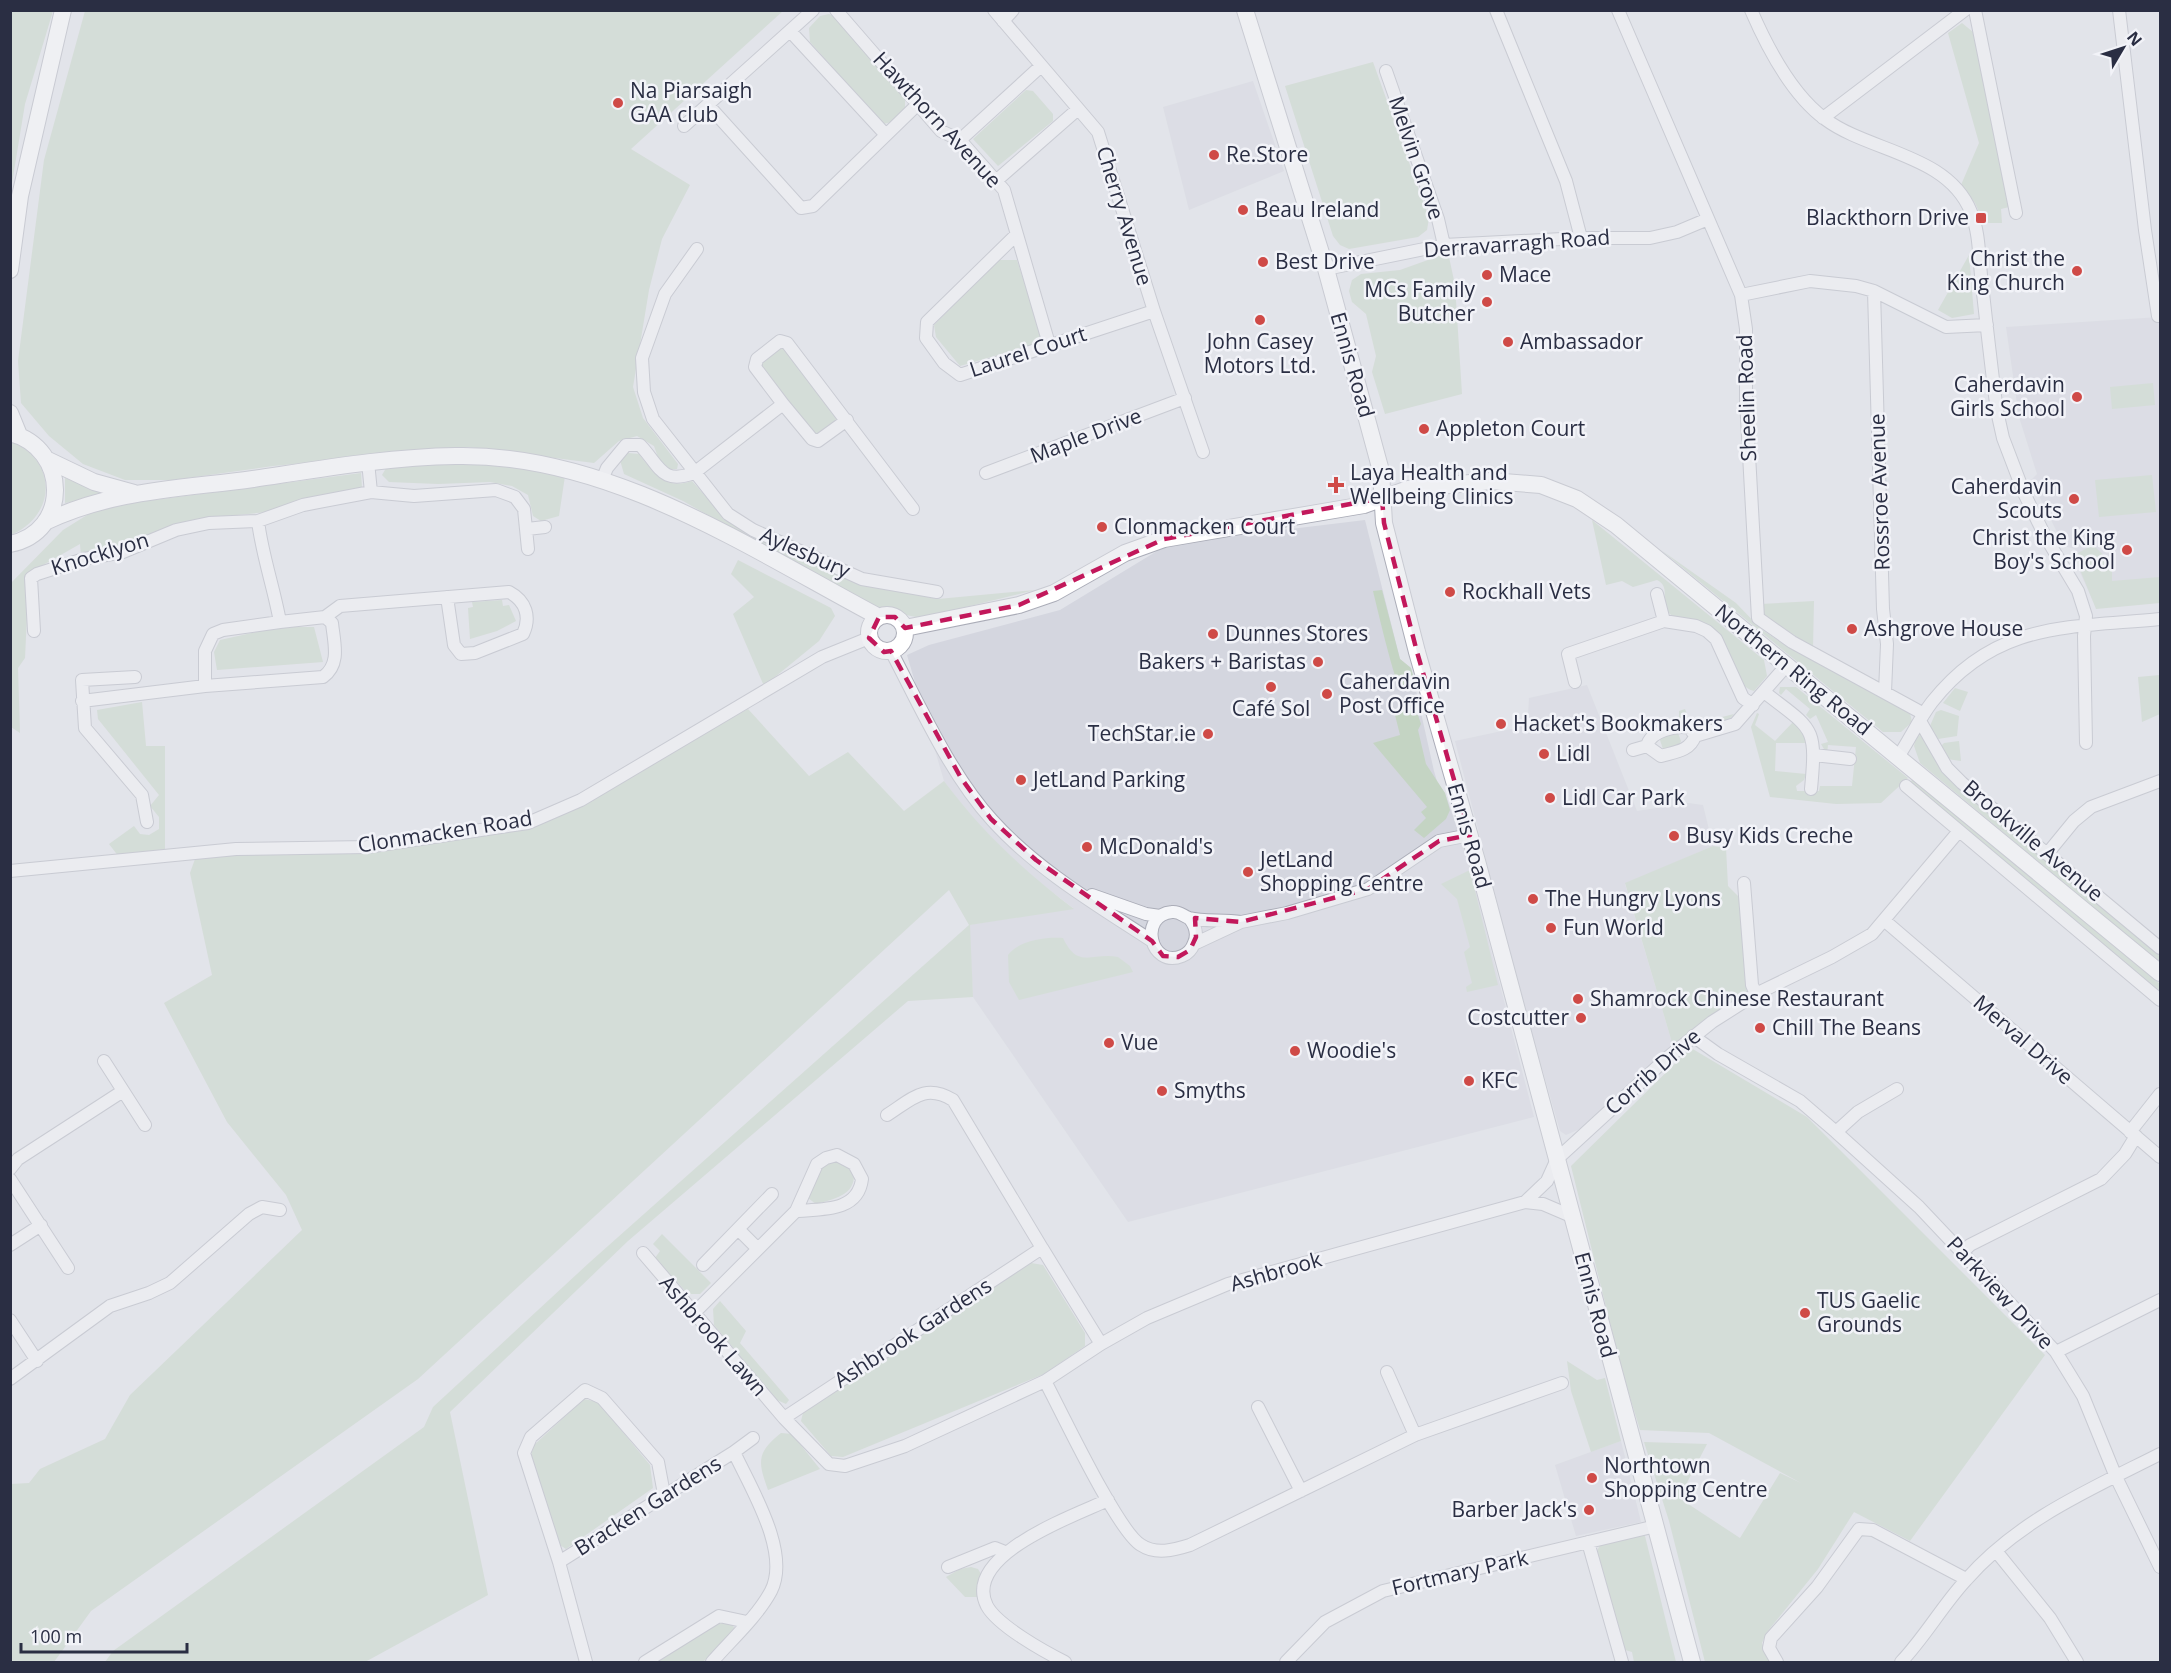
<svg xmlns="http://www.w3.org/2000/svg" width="2171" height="1673" font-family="'Open Sans',sans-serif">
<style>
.built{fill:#d4d6df}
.green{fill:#c4d4c3}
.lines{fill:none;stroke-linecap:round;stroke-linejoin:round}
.street-casing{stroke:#abadb8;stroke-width:14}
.secondary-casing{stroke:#abadb8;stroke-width:18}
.street{stroke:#f5f6f9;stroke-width:12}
.secondary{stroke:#fff;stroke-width:16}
.marked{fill:none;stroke:#c2185b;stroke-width:4.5;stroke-dasharray:12 8;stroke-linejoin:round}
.poi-dot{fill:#cf4a47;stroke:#f2f3f8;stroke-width:2}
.labels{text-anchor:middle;stroke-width:5;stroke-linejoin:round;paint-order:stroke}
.poi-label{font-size:21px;fill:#2a2e43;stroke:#f2f3f8;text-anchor:start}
.street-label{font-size:21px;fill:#2a2e43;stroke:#f2f3f8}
</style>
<rect width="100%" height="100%" fill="#e2e4ea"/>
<path class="built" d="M1253,81l31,90 -95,39 -26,-103z
M2160,317v279l-67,5 -19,-42 1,-10 -11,-3 -33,-66 6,-6 -18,-57 -13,-90z
M1365,520l35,139 11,9 23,103 4,14 7,8 22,64 67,260 -406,105 -155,-225 -4,-72 104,-17 -44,-34 -34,-31 -24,-26 -27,-36 -37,-126 22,-10 131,-35 102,-62 36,-8z
M1587,685l50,126 51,-8 15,2 10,41 -88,38 48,162 -91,82 -16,7 -6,-4 -37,-129 -68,-261 61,-13 12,-13 1,-17z
M1621,1441l20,81 -65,14 -21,-71z"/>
<path class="green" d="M11,10l42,1 -28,93 -14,85z
M85,11h698l-152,138 59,36 -28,54 -13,51 -16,97 10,31 35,46 -1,5h-8l-10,-9 -5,-14 -17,-10 -18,5 -25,22 -125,-16 -196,19 -100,14h-48l-42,-16 -34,-28 -28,-33 -3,-42 26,-201z
M829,14l9,4 67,76v15l-13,13 -9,2 -73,-82 -1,-14 11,-12z
M1962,23l11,9 3,9 33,166 -8,2 1,14h-18l-9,-20 -14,-18 18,-42 -31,-110z
M1373,62l56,156 -2,12 -9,7 -69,12 -9,-4 -7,-9 -48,-150z
M1026,90l7,1 20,23v7l-55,45 -25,-27z
M1969,255l5,59 -22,4 -14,-8z
M1439,256l10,1 6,28 7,109 -77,20 -13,-42 4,-16 -10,-42 -14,-12 -3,-11 3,-11 9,-6 39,-4z
M998,260h19l24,74 -5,10 -76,22 -24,-29 -2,-12z
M786,348l51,67v8l-17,12 -7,-1 -51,-66 -1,-6 18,-13z
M2153,383l2,22 -43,4 -2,-22z
M10,441c48,19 47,74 1,94z
M628,453l11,1c16,20 25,36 53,27l32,36 136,67 78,15 97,-9 -114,28 -15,-3 -15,-7 -22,-1 -186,-106 -59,-27 -4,-14z
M389,463h117l59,13 -6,40 -18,5 -8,-5 -5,-21 -16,-9 -22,-4 -52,2 -49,-2 -7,-7z
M361,473l1,15 -94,24 -53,5 -93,31 -41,8 -1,-12 -51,29 -4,85 -7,10 2,65 -9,-6v-144l52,-53 37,-23z
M2152,475l4,37 -57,5 -4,-37z
M65,478l48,17 -48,8z
M1592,520l172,140 3,16 -13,15c-21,-5 -26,-41 -36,-58 -11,-16 -39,-7 -50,-21 -9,-11 4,-24 -11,-32l-24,7 -11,-6 -16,4z
M2093,545l19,18v18l48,-4v26l-64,6 -22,-54z
M1661,550l75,53 25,26 27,18 116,61 6,5 2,9 -11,10h-18z
M738,560l93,48 4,8 -16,25 -55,45 -31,-72 21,-17 -23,-23z
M1382,590l18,69 11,9 3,10 -6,8 -8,1c-6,-7 -23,-80 -27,-96z
M502,600l1,6 6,-1 7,16 -19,10 -27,8 -2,-31 5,-1 -1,-5z
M1814,601l-1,47 -50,-34 -2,-10z
M278,627h36l9,35 -106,8 -3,-18 6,-12z
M2160,675v39l-18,8 -4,-45z
M1780,687h16l112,91 -27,25 -45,1 -66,-7 -19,-70 6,-14 2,1 -4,11 20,16 19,-20 9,8 5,14h-32l-1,28 31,3 -2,6 -8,6 1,5h22l1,-5h32l4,-39 -28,-2 -1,9 -6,-10 7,-2 -12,-27 -6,4 -4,-4 4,-6 -24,-20 -5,6 -2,-2z
M1955,688l13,4 -8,19 -17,-8z
M142,702l4,44h19v104l-46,7 -10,-13 25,-18 6,8 9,1 10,-6v-12l-9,-11 9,-11 -61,-76 -1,-9z
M1407,708l11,7 3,9 -3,6 8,34 19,29 5,17 -4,9 -22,19 -10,-8 12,-12 -5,-6 6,-5 -54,-64 27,-8 -6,-24z
M748,709l61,67 39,-24 56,59 40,-30c38,51 80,90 130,128l-104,16 3,72 -65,4 -280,240 -178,171 38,183 -123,67h-260l8,-11 311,-224 9,-20 157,-145 379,-337 -20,-35 -531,489 -327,232 -37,51h-43v-178l18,-1 11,-14 65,-30 25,-44 172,-165 -16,-35 -59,-73 -63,-119 48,-28 -22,-102 5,-14 333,-31z
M1685,709l3,8 10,6 36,-9 -7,8 -32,9 -9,-11 -7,-2v-7z
M1941,710l18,6 -2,20 -19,3 -8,-13 6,-14z
M1678,733l3,8 -2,4 -16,4 -3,-9 2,-3z
M1921,734l23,38 216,177v14l-240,-200 -6,-17 2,-8z
M1959,741l2,20 -14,-2 -7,-12 4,-4z
M1914,778l246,206v9l-251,-210z
M1713,846l13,2 2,38 14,14 5,93 -74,53 -48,-163z
M1470,870l28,115 -31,7 -1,-5 6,-4 -8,-31 6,-5 -13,-48 -16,-15z
M1063,938c15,32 29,14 55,19l12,9 3,6 -114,28 -10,-18 -1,-27c12,-15 37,-18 55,-17z
M1691,1048l116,69 238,238 -135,186 -56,-29 -36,57 -51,63 -5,11 7,19h-64l-36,-141 -25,-79 63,2 -28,54 61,40 40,-65 21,10 -92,-50 -69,-3 -18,-59 -51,-205z
M835,1160l18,8c6,26 -17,31 -37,36l-8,-6c6,-13 10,-36 27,-38z
M662,1234l49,49 -11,11h-12l-33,-36 5,-7 -7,-7z
M1031,1263l12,2 42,68v13l-41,28 -201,83 -12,-1 -30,-35 2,-8z
M720,1301l26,30 -6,12 49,57 -3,4 -9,-4 -63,-75 -1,-16z
M1567,1361l30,19 8,-2 16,63 -30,11 -20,-61z
M584,1399l14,3 52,63 3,23 -87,61 -9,-6 -26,-88 3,-10z
M781,1433l11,1 28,35 -52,21c-10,-28 -12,-37 13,-57z
M1644,1532l32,130h-42l-2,-10 -7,-2 -28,-99 3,-6z
M971,1567l7,2 3,5 -3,23h-13l-19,-20 14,-8z
M724,1622l7,1 4,6 -32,33h-45l50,-34z"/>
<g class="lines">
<defs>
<path id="street" d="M836,10l105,121 19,9 44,50 45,154
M994,10l104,122 56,179 49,141
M1496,10l70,171 15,57
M1618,10l123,285 5,34v71l12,218 34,24 132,72
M1751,10c16,37 41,85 74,109 44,33 123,35 146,93 8,19 8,43 10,63 5,45 10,91 16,136l6,27 21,55 21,43 33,55 8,25 -2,20 2,107
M1975,10l41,203
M2119,10l26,220 13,86
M1003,21l10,-11
M790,31l96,104
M1386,71l52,148 6,26
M708,105l93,103 12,-2 105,-102
M1823,118l142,-108
M684,126l129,-116
M960,140l81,-74
M997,180l81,-71
M1016,235l-89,87 -1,16 18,25 16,12 194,-64
M697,249l-32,45 -23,64 2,34 9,27 75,95 25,16 109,49 75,13
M1326,269l118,-24 137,-7h69l27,-6 31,-13
M1874,291l9,318 4,35 -2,48
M1741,295l69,-14 46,5 18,5 72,36 41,-2
M783,404l29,35 6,2 29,-21
M986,473l199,-75
M602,480l5,-12 19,-23h14c20,21 21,40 54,28l89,-69 -28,-37 2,-8 23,-18 7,2 126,166
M371,492l43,4 82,-6 19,7 9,12 4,40
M527,529l18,-2
M1657,594l7,27
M325,617l15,-11 169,-14c17,9 22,25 14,42l-48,19 -14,1 -7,-9 -7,-48
M34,631l-3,-53 6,-4 47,-15 39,-7 53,-22 33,-7 49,-2 45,-16 68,-13 -3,-30
M891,651c29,55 59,123 101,169 44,49 105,85 160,121
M135,677l-53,3 3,48 57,67 5,27
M1575,682l-7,-28 96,-33 32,5 11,5 9,8 27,59 10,7
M205,686v-35l8,-17 10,-4 57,-8
M1764,692c49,38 53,33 47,97
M82,701l123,-15 118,-9c18,-13 11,-34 9,-54l-7,-6 -45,5c-6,-34 -18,-67 -22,-101
M1920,721l27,47 15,15 198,165
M1695,736l40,-12 52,-59
M1633,750l14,-4c3,-15 29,-21 43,-18l5,8c-5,15 -20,16 -34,20l-14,-10
M1814,755l36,4
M1898,757c12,-18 21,-38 34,-55 64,-81 136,-74 228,-83
M1906,786l254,214
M2047,854l27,-33 17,-14 69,-26
M10,871l226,-22 131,-2 161,-24 53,-23 241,-143 47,-19
M1744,883l8,102 4,9
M1092,895l54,19 14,2
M1189,918c6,7 9,16 5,25 -2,6 -7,11 -12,13 -32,13 -44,-41 -10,-44 7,-1 11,4 17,6 15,4 35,1 51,4
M1885,921l275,236
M1194,944l47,-22 46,-9 81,-24 71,-48 31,-6
M1693,1036l25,18 82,47 36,31 83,75 137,145 27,44 33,81 44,90
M104,1061l41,64
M887,1115c25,-16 38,-32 66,-15l89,148
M1836,1132l22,-20 39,-23
M2130,1132l30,-38
M10,1169l8,-10 105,-68
M10,1179l58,89
M1525,1202l18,2 28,12
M738,1229l20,20
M10,1245l31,-20
M1963,1252l7,-7 131,-66 24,-25 11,-18
M643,1253l141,165 45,46 16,2 60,-20 140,-65
M703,1265l69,-71
M693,1314l103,-103 21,-47 9,-6 11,-3 17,9 8,15c-4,33 -40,30 -66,32
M10,1320l27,41
M2056,1352l104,-52
M1387,1372l28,63
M10,1379l100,-73 39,-13 21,-10 79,-69 13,-7 18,3
M1562,1383l-147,52 -225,110c-16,5 -34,10 -49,0 -23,-13 -80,-134 -96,-164l56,-37 46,-26 81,-34 297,-82 22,-21 10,-22 110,-101 45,-36 44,-28 76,-37 40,-23 87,-103
M1258,1407l43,84
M784,1418l258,-170 59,96
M734,1452l19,-14
M1588,1542l34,120
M1996,1551l54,67 27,44
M559,1562l-35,-109 7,-16 54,-47 17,8 56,64 6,32
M948,1567l47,-19 10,4
M586,1662l-27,-100 175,-110c16,35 57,100 37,139 -14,26 -40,49 -59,71
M645,1662l74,-46 28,6
M1065,1662c-20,-10 -67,-36 -78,-56 -26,-51 89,-91 121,-106
M1286,1662l39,-40 58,-31 273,-65
M1777,1662l-8,-14 2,-10 46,-51 42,-58 14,1 93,49
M1901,1662c24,-25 41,-56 65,-82 52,-60 125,-91 194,-126"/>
<path id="secondary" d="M1245,10l81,259 33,121 22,81 3,52 33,129 60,209 215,801
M10,270l10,-74 43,-186
M10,413l9,22
M10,433c59,15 61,99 0,111
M48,460l46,22 40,11
M45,522c67,-32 135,-33 208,-43 67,-10 135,-22 203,-23 153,-3 293,92 423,161
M869 633a18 18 0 1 1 36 0a18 18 0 1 1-36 0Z
M905,628l114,-23 35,-12 71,-40 39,-14 200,-34 44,-16 83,-8 50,4 36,14 39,26 544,448"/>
</defs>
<use href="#street" class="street-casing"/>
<use href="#secondary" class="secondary-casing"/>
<use href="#street" class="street"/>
<use href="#secondary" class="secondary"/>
</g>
<path d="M0 0H2171V1673H0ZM1382,498l2,25 33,129 53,183 -31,6 -71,48 -127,33 -46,-4 1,19 -6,13 -12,7 -15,-1 -11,-15 -116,-81 -45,-41 -30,-41 -70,-127 -7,1 -15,-14 10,-21h16l10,11 114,-23 145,-66z" fill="#e2e4ea" fill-opacity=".55" fill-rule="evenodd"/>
<path class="marked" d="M1382,498l2,25 33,129 53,183 -31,6 -71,48 -127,33 -46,-4 1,19 -6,13 -12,7 -15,-1 -11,-15 -116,-81 -45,-41 -30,-41 -70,-127 -7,1 -15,-14 10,-21h16l10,11 114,-23 145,-66z"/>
<g class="poi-dot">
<circle cx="618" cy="103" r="6"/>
<circle cx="1214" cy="155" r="6"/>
<circle cx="1243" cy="210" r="6"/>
<rect x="1975" y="212" width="12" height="12" rx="3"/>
<circle cx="1263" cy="262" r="6"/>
<circle cx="2077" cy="271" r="6"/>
<circle cx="1487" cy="275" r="6"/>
<circle cx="1487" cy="302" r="6"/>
<circle cx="1260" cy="320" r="6"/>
<circle cx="1508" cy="342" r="6"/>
<circle cx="2077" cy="397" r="6"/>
<circle cx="1424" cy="429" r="6"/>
<path d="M1333 476h6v6h6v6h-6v6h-6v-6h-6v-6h6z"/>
<circle cx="2074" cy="499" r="6"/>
<circle cx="1102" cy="527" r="6"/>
<circle cx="2127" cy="550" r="6"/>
<circle cx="1450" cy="592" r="6"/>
<circle cx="1852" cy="629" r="6"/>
<circle cx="1213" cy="634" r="6"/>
<circle cx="1318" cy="662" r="6"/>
<circle cx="1271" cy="687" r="6"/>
<circle cx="1327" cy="694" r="6"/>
<circle cx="1501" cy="724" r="6"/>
<circle cx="1208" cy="734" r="6"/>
<circle cx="1544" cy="754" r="6"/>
<circle cx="1021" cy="780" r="6"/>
<circle cx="1550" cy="798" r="6"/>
<circle cx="1674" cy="836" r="6"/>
<circle cx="1087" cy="847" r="6"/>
<circle cx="1248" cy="872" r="6"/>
<circle cx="1533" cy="899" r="6"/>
<circle cx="1551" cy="928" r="6"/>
<circle cx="1578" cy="999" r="6"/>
<circle cx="1581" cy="1018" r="6"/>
<circle cx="1760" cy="1028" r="6"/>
<circle cx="1109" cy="1043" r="6"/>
<circle cx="1295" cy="1051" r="6"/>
<circle cx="1469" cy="1081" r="6"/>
<circle cx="1162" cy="1091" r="6"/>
<circle cx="1805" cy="1313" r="6"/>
<circle cx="1592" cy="1478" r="6"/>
<circle cx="1589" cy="1510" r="6"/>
</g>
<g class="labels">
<g class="poi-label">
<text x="630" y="98">Na Piarsaigh<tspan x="630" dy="24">GAA club</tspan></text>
<text x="1226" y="162">Re.Store</text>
<text x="1255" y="217">Beau Ireland</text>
<text x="1969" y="225" text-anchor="end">Blackthorn Drive</text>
<text x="2065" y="266" text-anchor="end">Christ the<tspan x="2065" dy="24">King Church</tspan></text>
<text x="1275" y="269">Best Drive</text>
<text x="1499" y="282">Mace</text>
<text x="1475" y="297" text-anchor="end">MCs Family<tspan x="1475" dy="24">Butcher</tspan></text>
<text x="1260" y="349" text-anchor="middle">John Casey<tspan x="1260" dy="24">Motors Ltd.</tspan></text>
<text x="1520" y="349">Ambassador</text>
<text x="2065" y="392" text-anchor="end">Caherdavin<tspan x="2065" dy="24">Girls School</tspan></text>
<text x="1436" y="436">Appleton Court</text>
<text x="1350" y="480">Laya Health and<tspan x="1350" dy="24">Wellbeing Clinics</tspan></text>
<text x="2062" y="494" text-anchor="end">Caherdavin<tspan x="2062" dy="24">Scouts</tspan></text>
<text x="1114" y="534">Clonmacken Court</text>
<text x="2115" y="545" text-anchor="end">Christ the King<tspan x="2115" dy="24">Boy's School</tspan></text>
<text x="1462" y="599">Rockhall Vets</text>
<text x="1864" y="636">Ashgrove House</text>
<text x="1225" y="641">Dunnes Stores</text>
<text x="1306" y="669" text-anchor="end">Bakers + Baristas</text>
<text x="1339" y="689">Caherdavin<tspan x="1339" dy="24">Post Office</tspan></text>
<text x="1271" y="716" text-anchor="middle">Café Sol</text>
<text x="1513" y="731">Hacket's Bookmakers</text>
<text x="1196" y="741" text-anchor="end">TechStar.ie</text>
<text x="1556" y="761">Lidl</text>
<text x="1033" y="787">JetLand Parking</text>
<text x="1562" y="805">Lidl Car Park</text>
<text x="1686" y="843">Busy Kids Creche</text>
<text x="1099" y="854">McDonald's</text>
<text x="1260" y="867">JetLand<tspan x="1260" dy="24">Shopping Centre</tspan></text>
<text x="1545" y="906">The Hungry Lyons</text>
<text x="1563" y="935">Fun World</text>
<text x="1590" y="1006">Shamrock Chinese Restaurant</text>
<text x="1569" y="1025" text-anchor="end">Costcutter</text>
<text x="1772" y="1035">Chill The Beans</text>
<text x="1121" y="1050">Vue</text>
<text x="1307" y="1058">Woodie's</text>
<text x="1481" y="1088">KFC</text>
<text x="1174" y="1098">Smyths</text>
<text x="1817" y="1308">TUS Gaelic<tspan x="1817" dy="24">Grounds</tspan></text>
<text x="1604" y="1473">Northtown<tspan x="1604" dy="24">Shopping Centre</tspan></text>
<text x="1577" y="1517" text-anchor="end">Barber Jack's</text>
</g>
<g class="street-label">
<text transform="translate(937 120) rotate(47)" y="7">Hawthorn Avenue</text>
<text transform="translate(1416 158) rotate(71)" y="7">Melvin Grove</text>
<text transform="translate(1124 216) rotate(73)" y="7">Cherry Avenue</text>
<text transform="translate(1517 244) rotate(-4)" y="7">Derravarragh Road</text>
<text transform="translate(1028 352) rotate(-18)" y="7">Laurel Court</text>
<text transform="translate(1352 365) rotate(74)" y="7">Ennis Road</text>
<text transform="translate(1747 398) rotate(-92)" y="7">Sheelin Road</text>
<text transform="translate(1086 436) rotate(-21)" y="7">Maple Drive</text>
<text transform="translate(1880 492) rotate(-92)" y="7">Rossroe Avenue</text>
<text transform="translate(805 553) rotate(24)" y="7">Aylesbury</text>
<text transform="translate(100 554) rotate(-17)" y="7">Knocklyon</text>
<text transform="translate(1793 670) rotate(39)" y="7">Northern Ring Road</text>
<text transform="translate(445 832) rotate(-9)" y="7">Clonmacken Road</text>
<text transform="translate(1469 836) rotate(74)" y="7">Ennis Road</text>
<text transform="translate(2033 841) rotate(40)" y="7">Brookville Avenue</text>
<text transform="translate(2023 1040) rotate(41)" y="7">Merval Drive</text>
<text transform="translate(1653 1072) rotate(-41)" y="7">Corrib Drive</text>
<text transform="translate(1276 1272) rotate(-16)" y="7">Ashbrook</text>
<text transform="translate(2000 1293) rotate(47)" y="7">Parkview Drive</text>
<text transform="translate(1595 1305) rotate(75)" y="7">Ennis Road</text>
<text transform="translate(913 1333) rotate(-33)" y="7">Ashbrook Gardens</text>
<text transform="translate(713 1336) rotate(49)" y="7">Ashbrook Lawn</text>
<text transform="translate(648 1506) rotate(-32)" y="7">Bracken Gardens</text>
<text transform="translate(1460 1573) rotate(-13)" y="7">Fortmary Park</text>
</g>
</g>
<rect width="2171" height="1673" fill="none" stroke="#2a2e43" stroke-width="24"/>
<g transform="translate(2123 48) rotate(51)" stroke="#f2f3f8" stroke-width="4.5" paint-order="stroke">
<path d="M0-4.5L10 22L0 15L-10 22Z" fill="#2a2e43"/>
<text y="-9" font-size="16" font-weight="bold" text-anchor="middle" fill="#2a2e43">N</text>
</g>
<path d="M21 1643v9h166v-9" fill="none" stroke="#2a2e43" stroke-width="3"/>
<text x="30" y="1643" font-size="18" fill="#2a2e43" stroke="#f2f3f8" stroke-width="4.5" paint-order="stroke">100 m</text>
</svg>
